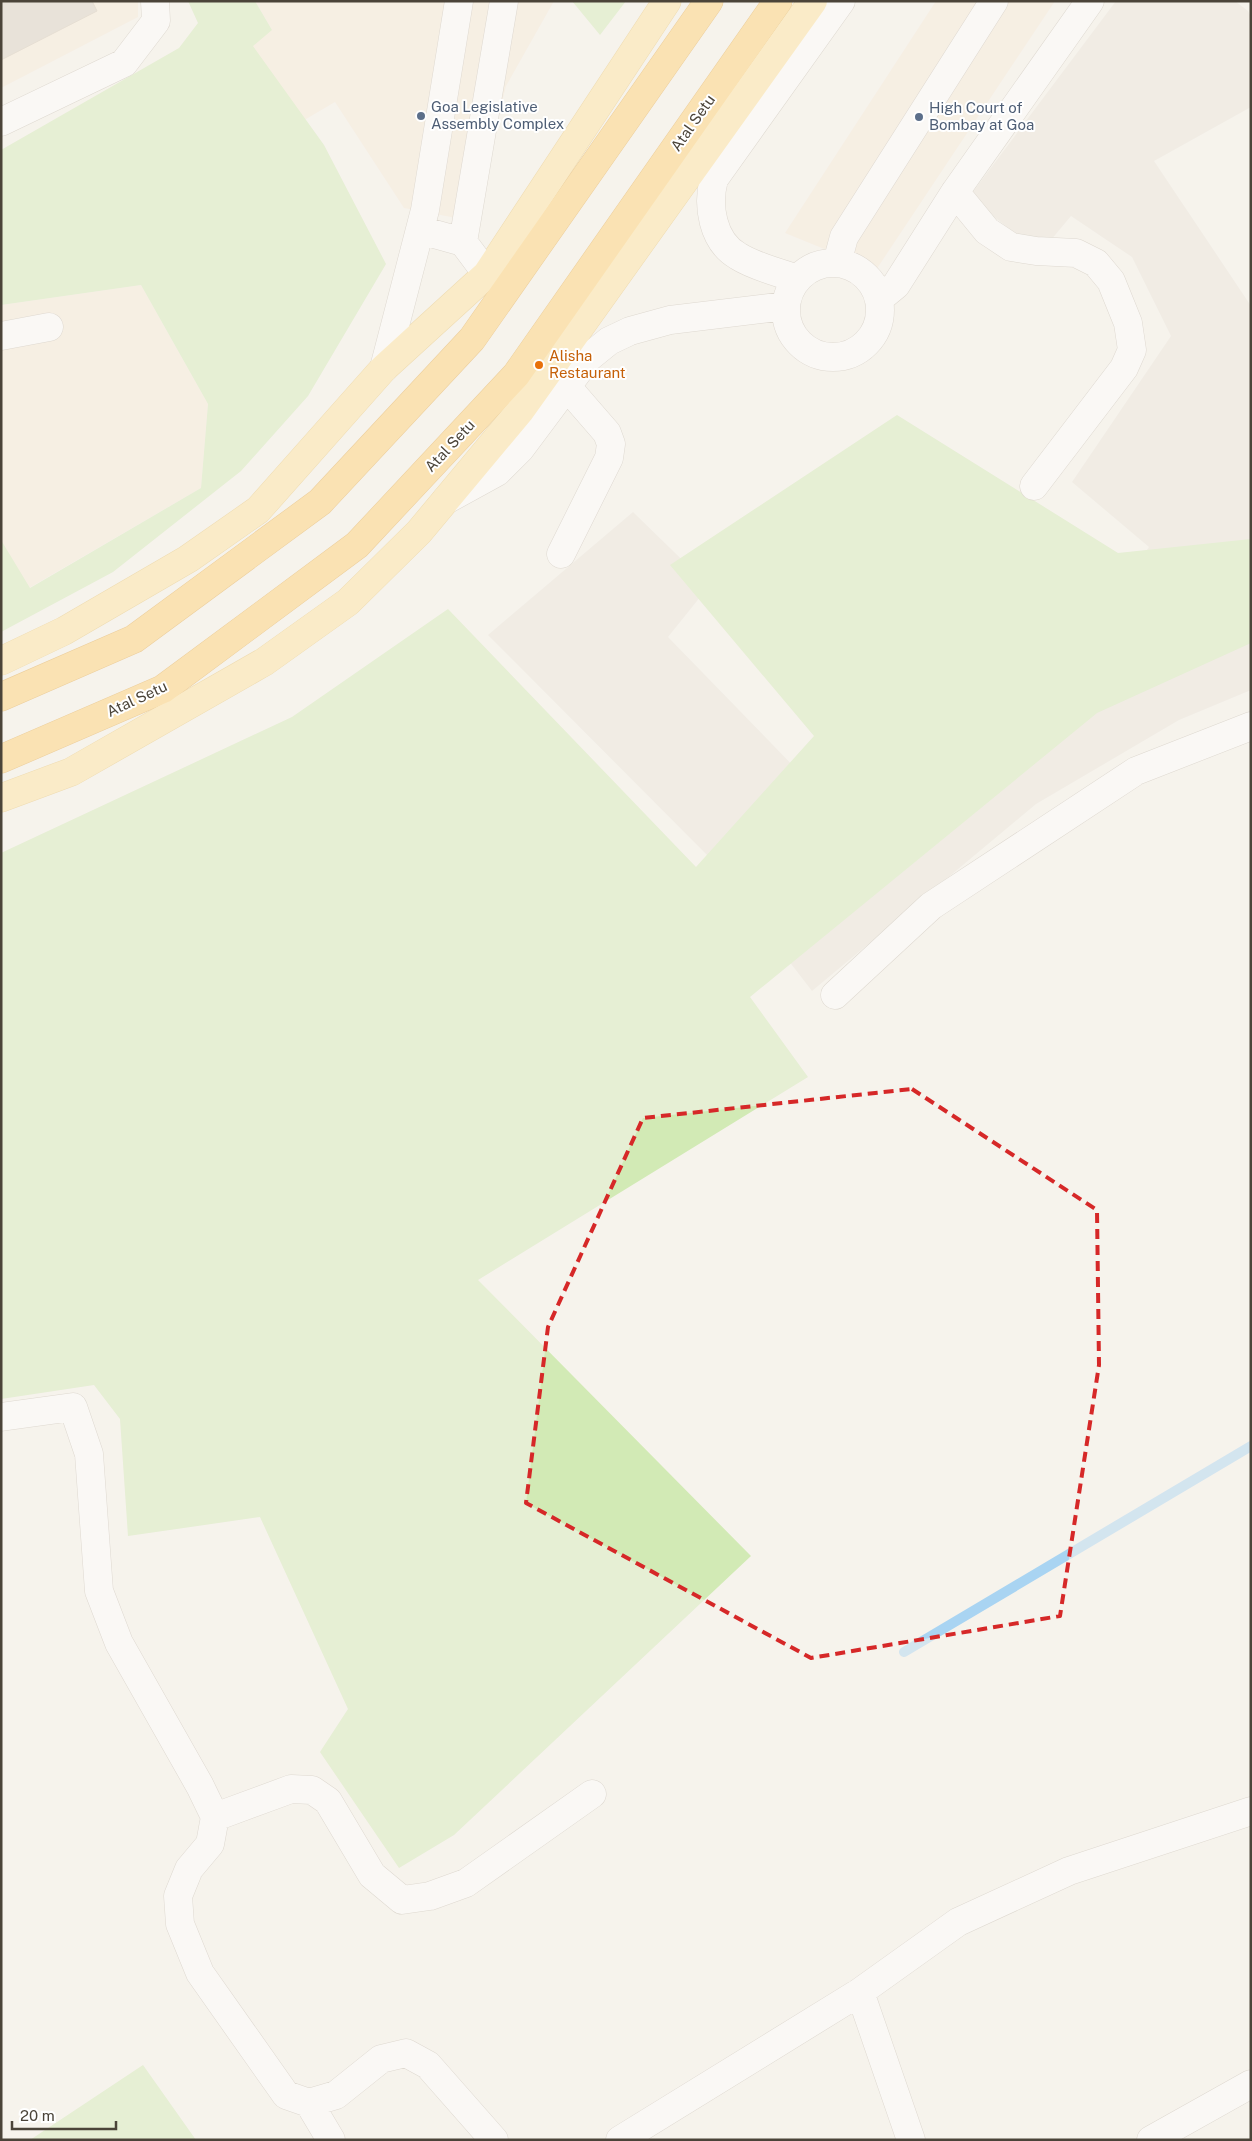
<svg xmlns="http://www.w3.org/2000/svg" width="1252" height="2141" font-family="'Public Sans',sans-serif">
<style>
.residential{fill:#eae5da}
.commercial{fill:#f7ead8}
.green{fill:#d2eab5}
.lines{fill:none;stroke-linecap:round;stroke-linejoin:round}
.stream{stroke:#a9d4f2;stroke-width:10}
.building{fill:#d8cfc1;stroke:#d3c7b4}
.minor-casing{stroke:#c2bbae;stroke-width:29}
.major-casing{stroke:#e6c16a;stroke-width:29}
.highway-casing{stroke:#e0a43c;stroke-width:29}
.minor{stroke:#fff;stroke-width:28}
.major{stroke:#ffe39c;stroke-width:28}
.highway{stroke:#ffcf6e;stroke-width:28}
.marked{fill:none;stroke:#d62828;stroke-width:4;stroke-dasharray:10 6;stroke-linejoin:round}
.service-dot{fill:#5c6f8a;stroke:#fff;stroke-width:2}
.food-dot{fill:#e8710a;stroke:#fff;stroke-width:2}
.labels{text-anchor:middle;stroke-width:4;stroke-linejoin:round;paint-order:stroke}
.service-label{font-size:15px;fill:#4e5e75;stroke:#fff;text-anchor:start}
.street-label{font-size:15px;fill:#4b4439;stroke:#fff}
.food-label{font-size:15px;fill:#c56008;stroke:#fff;text-anchor:start}
</style>
<rect width="100%" height="100%" fill="#f6f3ec"/>
<path class="residential" d="M1116,1h119l13,10 3,6v90l-97,54 97,145v384l-72,30 -143,84 -224,187 -47,-61 348,-331 36,-52 -77,-65 99,-146 -39,-79 -61,-41 -31,37 -71,-56z
M633,512l76,74 -41,51 136,140 -93,82 -223,-224z"/>
<path class="commercial" d="M1,1h137v16l-137,71z
M255,1h299l-48,85 -34,135 -68,-13 -69,-106 -46,27 -46,-79 29,-20z
M936,1h119l-179,269 -91,-37z
M141,285l67,119 -7,84 -172,100 -28,-48v-235z"/>
<path class="green" d="M188,1h67l17,29 -19,16 71,99 62,119 -78,132 -67,75 -128,101 -112,60v-92l29,48 171,-100 7,-84 -67,-119 -140,20v-155l178,-102 19,-25z
M572,1h54l-26,34z
M897,415l221,138 133,-14v104l-154,70 -347,284 58,80 -330,203 273,276 -297,279 -55,33 -79,-116 28,-43 -88,-192 -132,19 -8,-117 -26,-34 -93,14v-546l291,-136 156,-108 248,258 118,-131 -144,-171z
M143,2065l53,75h-166z"/>
<g class="lines">
<path class="stream" d="M904,1652l347,-206"/>
</g>
<path class="building" d="M1,1h91l5,10 -96,49z"/>
<g class="lines">
<defs>
<path id="minor" d="M1,122l123,-59 32,-42 -1,-20
M955,192l32,39 24,16 25,4 40,2 20,10 15,18 17,42 4,27 -8,18 -90,118
M420,230l43,12
M837,263l7,-26 150,-236
M786 310a47 47 0 1 1 94 0a47 47 0 1 1-94 0Z
M487,274l-24,-32 41,-241
M797,279c-18,-7 -42,-12 -59,-23 -26,-15 -31,-51 -24,-77l127,-178
M879,299l17,-14 59,-93 135,-191
M1,336l48,-9
M384,368l41,-158 34,-209
M555,377l13,11 39,45 4,11 -2,14 -48,96
M446,500l51,-28 23,-23 68,-91 21,-17 21,-10 40,-11 116,-14
M835,995l96,-89 205,-135 115,-45
M1,1417l72,-10 16,47 10,137 20,52 81,143 15,31 -5,27 -21,25 -11,27 2,28 20,49 86,122 23,8 27,-8 45,-36 25,-6 22,12 66,75
M215,1817l76,-28 21,1 16,11 44,74 30,25 28,-4 36,-13 126,-89
M860,1992l51,148
M309,2103l22,37
M620,2140l240,-148 98,-70 111,-51 182,-60
M1151,2140l100,-56"/>
<path id="major" d="M1,661l63,-30 124,-72 70,-49 126,-142 103,-94 180,-273
M1,798l70,-26 193,-110 84,-60 71,-70 101,-121 293,-410"/>
<path id="highway" d="M1,697l133,-58 186,-137 152,-163 237,-338
M1,759l162,-70 194,-144 159,-170 262,-374"/>
</defs>
<use href="#minor" class="minor-casing"/>
<use href="#major" class="major-casing"/>
<use href="#highway" class="highway-casing"/>
<use href="#minor" class="minor"/>
<use href="#major" class="major"/>
<use href="#highway" class="highway"/>
</g>
<path d="M0 0H1252V2141H0ZM912,1089l185,121 2,155 -39,251 -249,42 -285,-155 22,-176 95,-209z" fill="#f6f3ec" fill-opacity=".55" fill-rule="evenodd"/>
<path class="marked" d="M912,1089l185,121 2,155 -39,251 -249,42 -285,-155 22,-176 95,-209z"/>
<g class="service-dot">
<circle cx="421" cy="116" r="5"/>
<circle cx="919" cy="117" r="5"/>
</g>
<circle class="food-dot" cx="539" cy="365" r="5"/>
<g class="labels">
<g class="service-label">
<text x="431" y="112">Goa Legislative<tspan x="431" dy="17">Assembly Complex</tspan></text>
<text x="929" y="113">High Court of<tspan x="929" dy="17">Bombay at Goa</tspan></text>
</g>
<g class="street-label">
<text transform="translate(693 123) rotate(-55)" y="5">Atal Setu</text>
<text transform="translate(450 446) rotate(-47)" y="5">Atal Setu</text>
<text transform="translate(137 699) rotate(-25)" y="5">Atal Setu</text>
</g>
<g class="food-label">
<text x="549" y="361">Alisha<tspan x="549" dy="17">Restaurant</tspan></text>
</g>
</g>
<rect width="1252" height="2141" fill="none" stroke="#4b4439" stroke-width="5"/>
<path d="M12 2121v8h104v-8" fill="none" stroke="#4b4439" stroke-width="2.5"/>
<text x="20" y="2121" font-size="15" fill="#4b4439" stroke="#ffffff" stroke-width="4" paint-order="stroke">20 m</text>
</svg>
